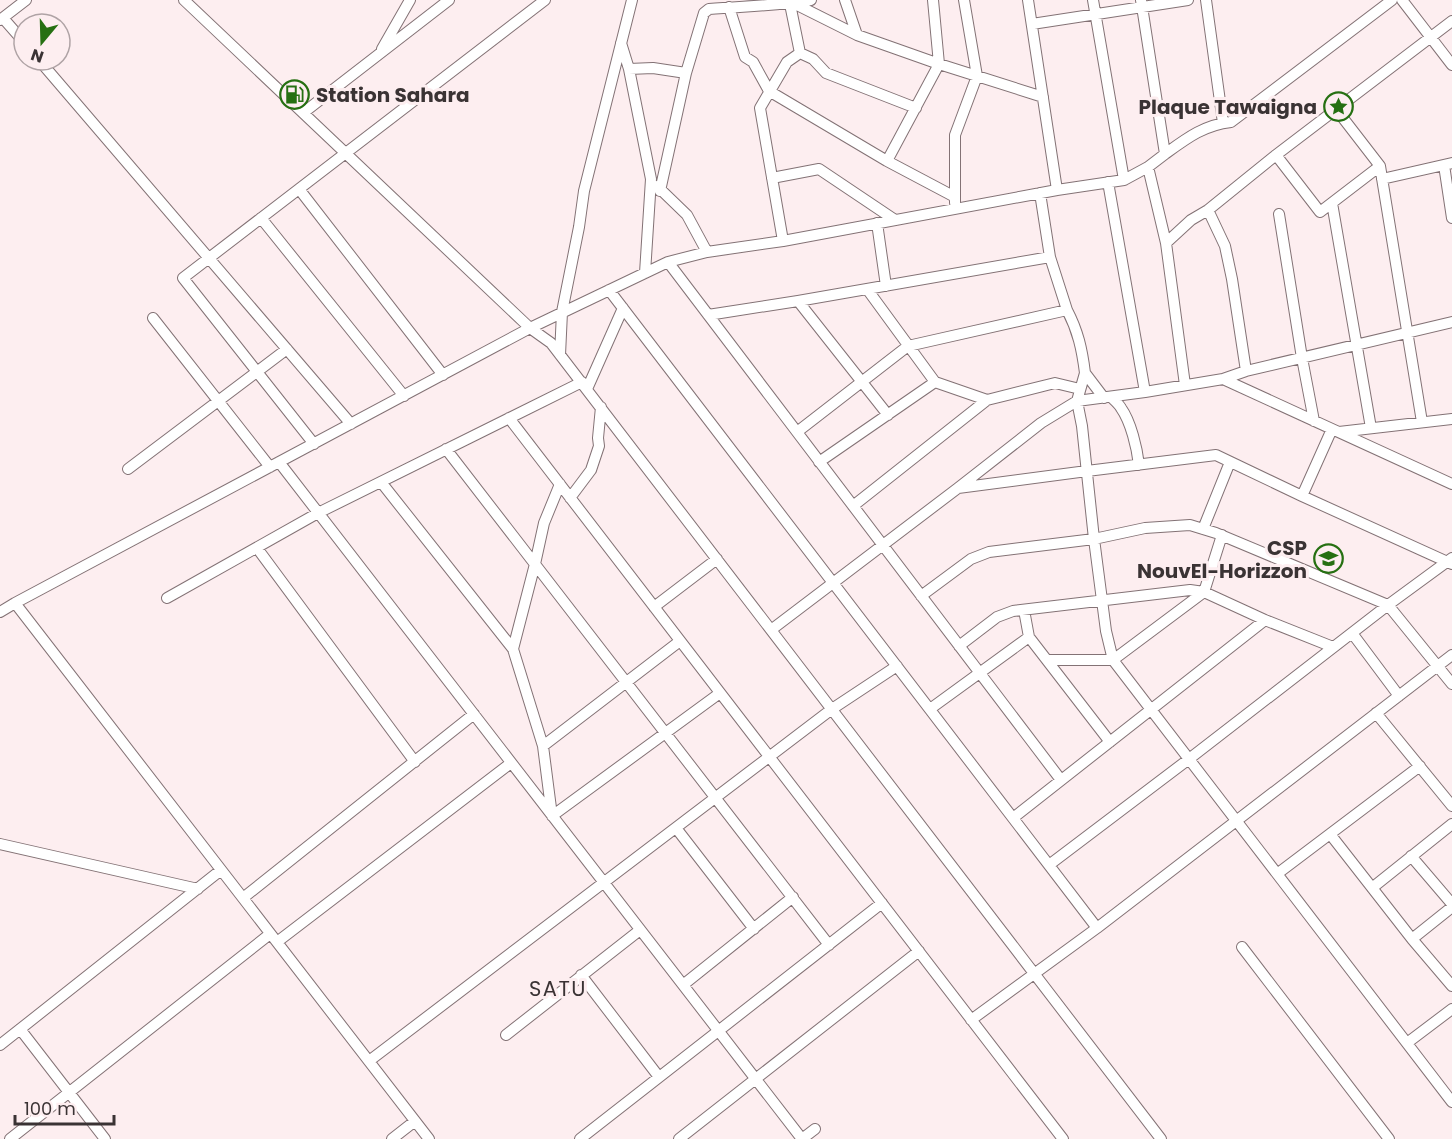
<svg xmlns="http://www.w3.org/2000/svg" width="1452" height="1139" font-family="Poppins,sans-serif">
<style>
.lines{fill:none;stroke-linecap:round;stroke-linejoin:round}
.minor-casing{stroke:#837275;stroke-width:12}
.minor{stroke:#fff;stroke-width:10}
.labels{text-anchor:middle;stroke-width:6;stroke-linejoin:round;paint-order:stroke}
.poi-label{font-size:20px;font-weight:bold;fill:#3a3334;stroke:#fdeef0;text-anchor:end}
.neighbourhood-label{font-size:21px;letter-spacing:1.5px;fill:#3a3334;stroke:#fdeef0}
</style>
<rect width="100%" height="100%" fill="#fdeef0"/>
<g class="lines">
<defs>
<path id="minor" d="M184,0l346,328 21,15 610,796
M845,0l12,35 82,29 104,33
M1028,0l29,190
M1093,0l31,180
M1141,0l24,154 -17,13
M1206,0l17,123
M1402,0l50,65
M793,3l64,32
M790,4l10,49
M729,7l16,50 8,5 16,29 118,70 68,36
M3,18l21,24
M0,20l26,-20
M1032,24l156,-24
M621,43l8,26 22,110 -6,94
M382,49l28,-49
M800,53l13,6 13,14 90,35
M39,60l312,364
M629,69l24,-1 33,5
M1336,109l44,57 42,256
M303,113l146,-113
M1165,154c22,-16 39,-29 66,-32l161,-122
M1276,155l44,57 60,-46
M887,161l52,-97 -6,-64
M1444,165l8,53
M772,178l47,-9 76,51
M1382,179l70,-16
M1108,182l37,210
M657,186l30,29 20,37
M299,189l144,186
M660,191l26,-118 18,-60 5,-4c34,-3 69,-3 102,-9
M1040,193l10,64 17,53
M955,203v-68l22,-59 -13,-76
M1332,203l39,225
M1208,210l17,36 7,33 14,92
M1279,214l23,144 12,63
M261,218l143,178
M877,223l9,63
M783,241l-23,-133 27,-46 13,-9
M1166,243l25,-23 17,-10 68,-55 176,-134
M668,262l393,518
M867,289l68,93 52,18 68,-17 25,6
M609,290l488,638
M798,301l90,114
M708,315l90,-14 252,-44
M153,318l117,149
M560,355l2,-43 17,-85 5,-36 48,-191
M1223,379l229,105
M587,389l36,-81
M1111,397c3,3 8,7 10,11 10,14 16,40 18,57
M1104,398l-19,-25 -8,28 5,25 12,113 12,92 7,29 339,442
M509,418l554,721
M797,432l111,-86 159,-36c11,21 15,39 18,63
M1339,432l113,-13
M314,444l-131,-166 362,-278
M446,449l383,496
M279,462l523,677
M819,462l116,-80
M128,469l159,-120
M381,482l132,167
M560,484l-16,39 -9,41 -22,85 30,97 9,70 168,-123
M958,488l129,-17 129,-16 86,41 150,68
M1302,496l30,-67
M570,498l21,-28 8,-24 -1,-8 3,-31
M853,506l134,-106
M1203,529l27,-67
M257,548l158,214
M921,596l50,-37 18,-7 105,-13 51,-11 45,-3 26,8 172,72 64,79
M167,598l151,-85 264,-131
M15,603l414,536
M654,607l63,-48
M1024,610l5,27 81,105
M0,612l15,-9 515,-275 138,-66 39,-10 76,-11 274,-51 67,-10 24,-13 18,76 19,142
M771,630l187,-142 83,-65 36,-22 68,-9 78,-13 23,-8 206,-49
M1352,633l47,63
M959,646l38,-29 16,-6 177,-21 14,2 61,28 68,27
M1047,660h66l91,-68 18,-57
M930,709l99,-72
M1376,713l76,93
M543,746l137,-105
M1013,818l252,-198
M676,828l78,101
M1330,834l82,105 40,47
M0,844l198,45
M1411,856l41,48
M1049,865l140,-106 199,-154 64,-47
M1277,874l143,-108
M1372,888l80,-64
M243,898l231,-184
M1412,939l40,-32
M277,942l234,-179
M1242,947l147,192
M581,975l78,102
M683,985l110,-88
M971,1020l126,-92 355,-273
M20,1029l85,110
M506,1035l134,-105
M1407,1043l45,-34
M0,1045l221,-175
M369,1061l463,-352 65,-43
M10,1139l260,-205
M392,1139l23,-18
M580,1139l302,-236
M679,1139l240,-188
M802,1139l13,-10"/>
</defs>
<use href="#minor" class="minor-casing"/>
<use href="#minor" class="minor"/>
</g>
<defs>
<symbol id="fuel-ring" viewBox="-11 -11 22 22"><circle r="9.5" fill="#fdeef0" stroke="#267012" stroke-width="1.5"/><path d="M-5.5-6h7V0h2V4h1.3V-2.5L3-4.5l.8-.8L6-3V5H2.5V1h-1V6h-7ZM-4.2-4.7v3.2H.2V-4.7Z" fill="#267012"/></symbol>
<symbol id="sight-ring" viewBox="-11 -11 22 22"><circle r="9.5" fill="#fdeef0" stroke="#267012" stroke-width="1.5"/><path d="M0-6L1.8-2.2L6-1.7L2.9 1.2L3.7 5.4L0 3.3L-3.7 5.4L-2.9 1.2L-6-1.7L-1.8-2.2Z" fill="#267012"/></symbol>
<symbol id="school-ring" viewBox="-11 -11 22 22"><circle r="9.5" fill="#fdeef0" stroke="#267012" stroke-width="1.5"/><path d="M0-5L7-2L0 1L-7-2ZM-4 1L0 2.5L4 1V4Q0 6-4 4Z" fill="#267012"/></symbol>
</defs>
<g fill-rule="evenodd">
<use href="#fuel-ring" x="278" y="78" width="33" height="33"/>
<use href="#sight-ring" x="1322" y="90" width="33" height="33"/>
<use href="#school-ring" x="1312" y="542" width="33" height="33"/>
</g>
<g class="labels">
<g class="poi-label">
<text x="316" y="102" text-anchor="start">Station Sahara</text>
<text x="1317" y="114">Plaque Tawaigna</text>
<text x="1307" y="555">CSP<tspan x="1307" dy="23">NouvEl-Horizzon</tspan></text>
</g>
<g class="neighbourhood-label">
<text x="558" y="996">SATU</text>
</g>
</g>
<g transform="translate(42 42) rotate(199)"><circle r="28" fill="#fdeef0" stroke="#afa3a5" stroke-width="1.5"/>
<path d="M0-4.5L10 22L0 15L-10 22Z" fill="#267012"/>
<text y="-9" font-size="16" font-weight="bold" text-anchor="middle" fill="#3a3334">N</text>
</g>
<path d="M15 1115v9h99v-9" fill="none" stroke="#3a3334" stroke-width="3"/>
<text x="24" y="1115" font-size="18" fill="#3a3334" stroke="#fdeef0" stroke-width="4.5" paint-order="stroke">100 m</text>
</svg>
